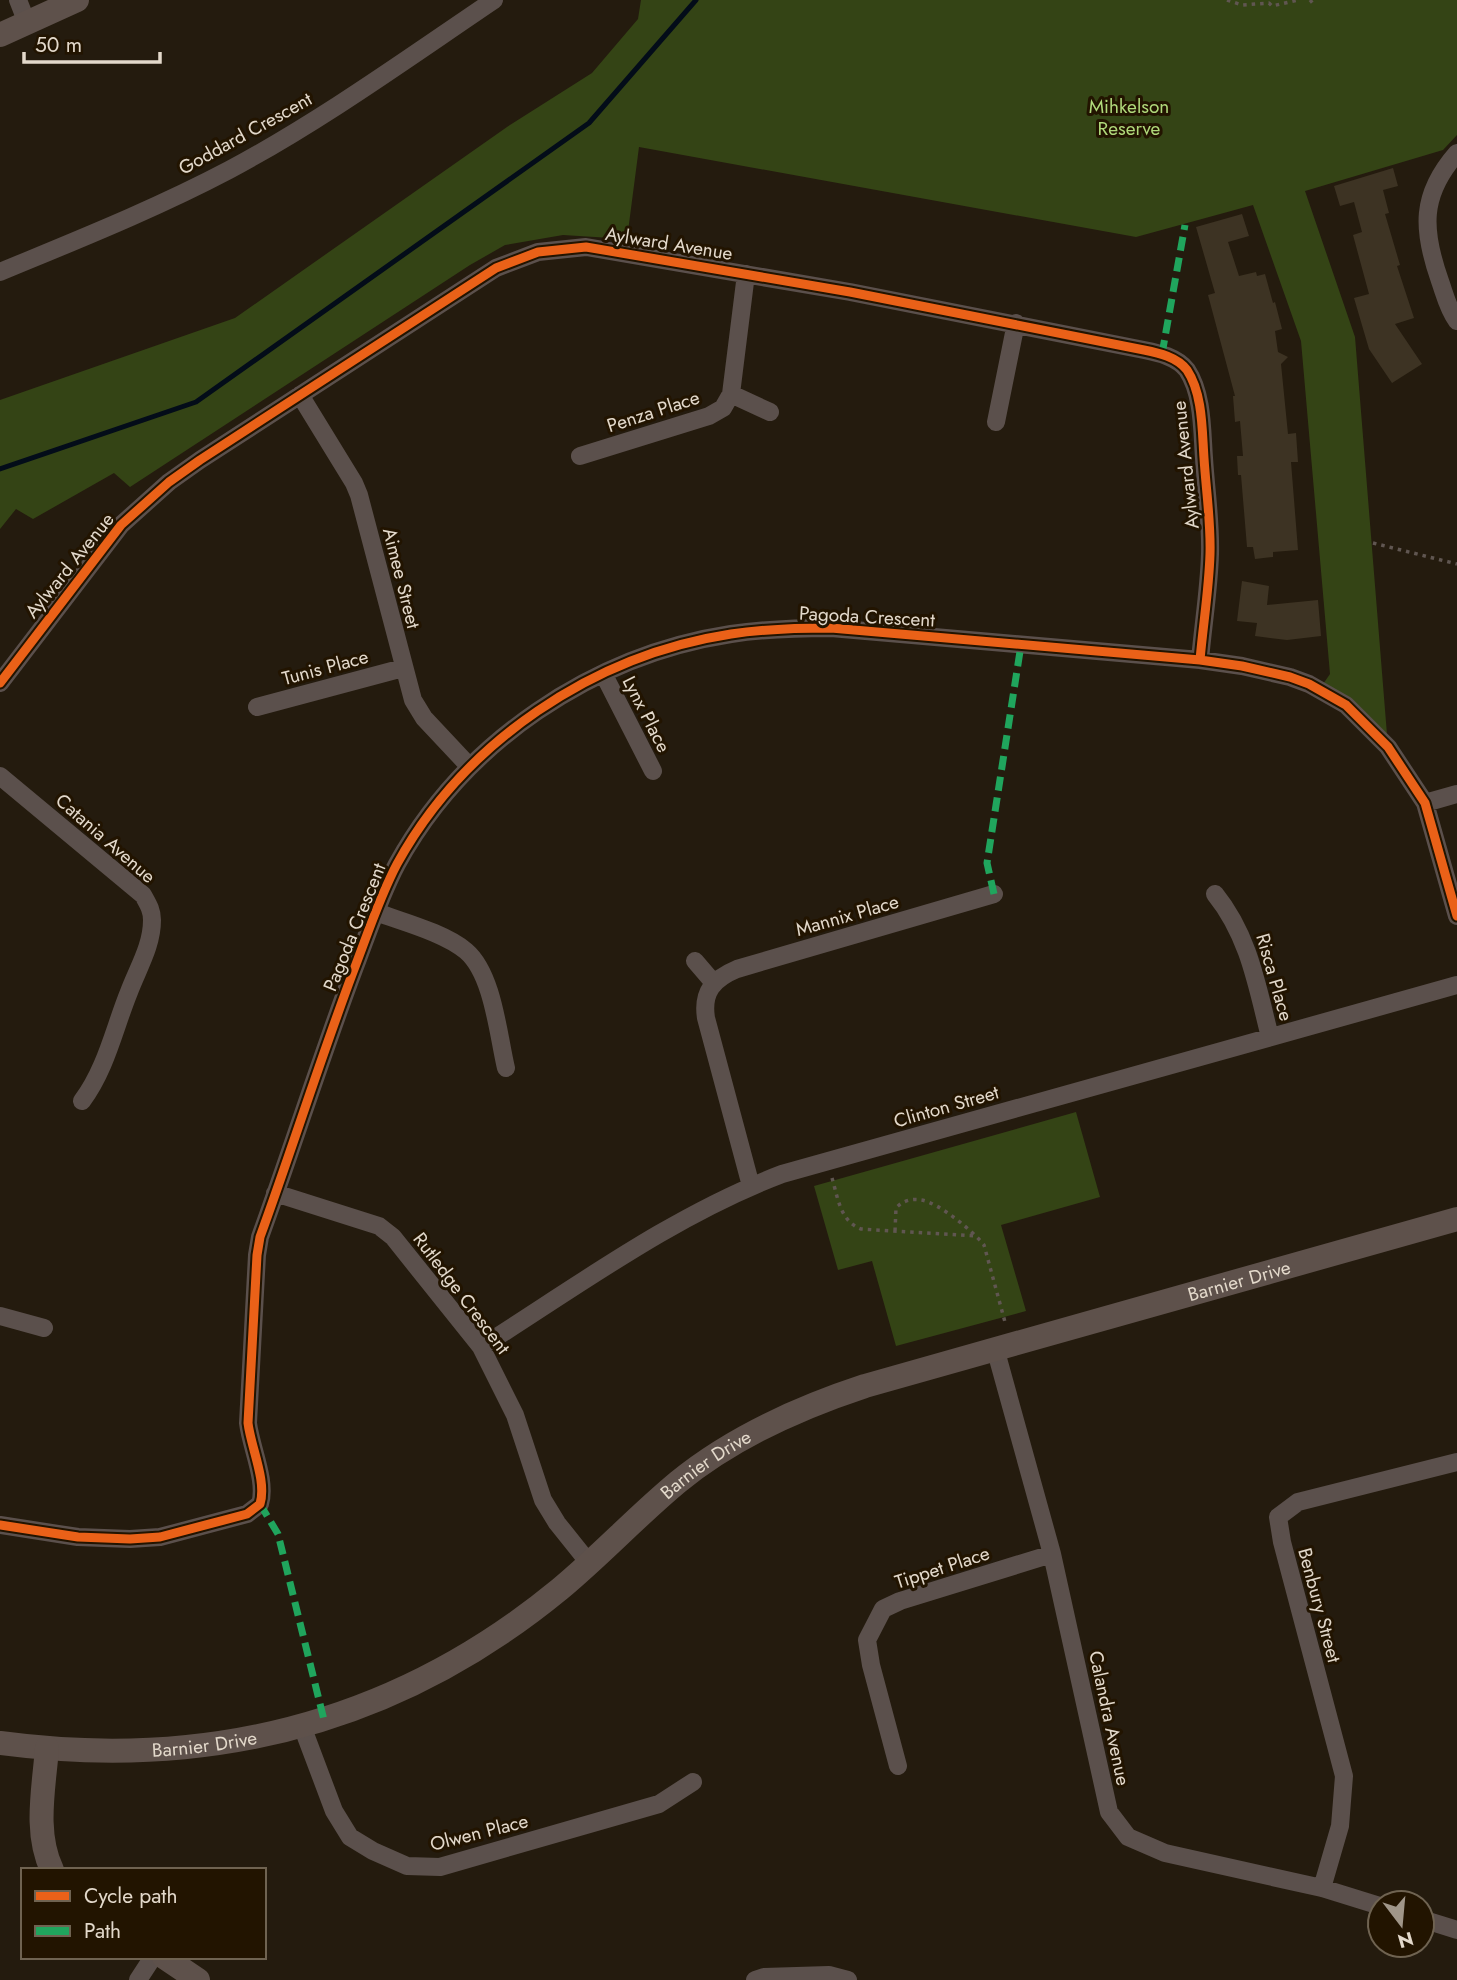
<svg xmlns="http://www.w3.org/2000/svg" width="1457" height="1980" font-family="Jost,sans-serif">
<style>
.green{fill:#344415}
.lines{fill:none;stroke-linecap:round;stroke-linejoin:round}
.stream{stroke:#030c19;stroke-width:5}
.building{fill:#3d3323}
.path{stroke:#605651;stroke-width:3.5;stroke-dasharray:3.5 5;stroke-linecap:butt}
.street{stroke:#5b504c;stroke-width:18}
.secondary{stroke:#5e514b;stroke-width:24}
.quiet{stroke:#20a55d;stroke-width:7;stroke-dasharray:14 7;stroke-linecap:butt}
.cycleway-casing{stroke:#221400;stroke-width:13}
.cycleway{stroke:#ea6118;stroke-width:9}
.labels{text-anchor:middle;stroke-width:6;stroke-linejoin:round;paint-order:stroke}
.park-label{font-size:19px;fill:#b0d97a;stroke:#221400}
.street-label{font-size:19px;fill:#e3d9cb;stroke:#221400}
</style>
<rect width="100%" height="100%" fill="#241b0e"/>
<path class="green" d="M641,0h816v135l-14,15 -138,41 50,146 33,410 -69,-57 11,-16 -29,-333 -48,-136 -117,32 -497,-90 -12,92 -64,-4 -58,10 -35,20 -340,222 -16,-14 -81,46 -17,-10 -16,20v-129l235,-82 272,-191 85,-54 46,-54z
M1076,1112l24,85 -99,28 25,86 -130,35 -24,-85 -34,9 -24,-84z"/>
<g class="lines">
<path class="stream" d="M0,469l196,-67 393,-279 107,-123"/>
</g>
<path class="building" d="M1393,168l5,18 -15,4 6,23 -4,1 15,51 -3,1 17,52 -19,6 27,40 -30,19 -23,-34 -15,-51 15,-4 -16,-59 9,-3 -8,-30 -14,4 -6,-20z
M1242,214l7,22 -21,6 11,34 17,-4 1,4 8,-2 8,29 2,-1 7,27 -7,2 3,21 10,5 -7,7 7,70 8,-1 2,29h-7l7,88 -25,2v5l-18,2 -2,-12h-6l-6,-72h-3l-1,-19h6l-3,-35 -5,1 -2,-26h2l-27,-101 7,-2 -19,-66z
M1242,581l27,5 -2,19 51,-5 3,36 -34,4 -32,-4 2,-13 -20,-2z"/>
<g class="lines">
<path class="path" d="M1227,0l15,5 27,-2 3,3 26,-6
M1310,0l5,6
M1373,543l84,21
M832,1178c6,20 8,43 29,51l115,7
M895,1231l1,-23c6,-7 16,-10 25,-8 17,2 53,32 63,45l21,77"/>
<path class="street" d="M18,0l9,23
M1457,153c-37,42 -35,77 -17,128 5,14 8,28 17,40
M0,272c77,-32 155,-63 229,-102 92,-49 179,-112 265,-170
M731,394l39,18
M300,395l54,88 5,12 54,205 11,18 45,48
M996,422l20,-99
M580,456l129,-40 14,-8 8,-14 15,-120
M604,675l49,96
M0,683l121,-158 48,-43 31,-22 296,-192 42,-16 48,-5 264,45 294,58c15,3 33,7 43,20 16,24 15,61 17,88 2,32 7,64 6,96 -1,35 -7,71 -10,106
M257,707l146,-39
M0,776l143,119c5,9 9,15 9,25 0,26 -14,48 -23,72 -15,37 -23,77 -47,109
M1425,803l32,-9
M1215,894c34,42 42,92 55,143
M376,912c27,10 69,21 90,39 27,23 32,83 40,117
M695,961l18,21
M751,1186l-45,-168c-4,-26 7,-39 31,-49l257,-75
M275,1193l104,33 14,11 88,110 34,68 28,85 14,23 32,40
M0,1316l44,12
M481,1347c98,-62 193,-132 301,-173l675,-189
M995,1348l57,206 57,258 19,25 37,16 157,35 58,18
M0,1525l78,12 52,2 30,-2 87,-23 13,-10c7,-23 -9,-56 -12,-81l9,-168 3,-18c32,-88 60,-177 93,-265 14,-36 26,-74 44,-108 67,-122 196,-209 334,-230 33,-5 67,-6 100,-6l369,32 42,6 48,11 19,7 37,21 42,42 37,56 32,113
M302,1726l32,85 16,26 23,14 34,15 33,1 219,-63 34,-22
M898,1766l-27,-101 -4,-25 16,-31 17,-8 152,-47
M1322,1888l18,-62 4,-50 -62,-234 -4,-25 20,-15 159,-40
M1422,1919l35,11
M138,1980l15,-23
M755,1980l9,-3 65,-2 19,5"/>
<g class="secondary">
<path d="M0,35l77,-35"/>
<path id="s1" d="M0,1743c209,28 396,-19 560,-154 41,-34 77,-73 118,-107 55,-45 120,-74 187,-96l592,-167"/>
<path d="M47,1748c-3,40 -13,84 5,122"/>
<path d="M164,1957l34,23"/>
</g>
<path class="quiet" d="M1162,354l23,-129
M994,894l-7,-31 34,-218
M260,1504l18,30 46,186"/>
<defs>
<path id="cycleway" d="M0,683l121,-158 48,-43 31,-22 296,-192 42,-16 48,-5 264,45 294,58c15,3 33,7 43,20 16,24 15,61 17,88 2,32 7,64 6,96 -1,35 -7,71 -10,106
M0,1525l78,12 52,2 30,-2 87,-23 13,-10c7,-23 -9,-56 -12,-81l9,-168 3,-18c32,-88 60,-177 93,-265 14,-36 26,-74 44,-108 67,-122 196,-209 334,-230 33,-5 67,-6 100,-6l369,32 42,6 48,11 19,7 37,21 42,42 37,56 32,113"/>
</defs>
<use href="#cycleway" class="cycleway-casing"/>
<use href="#cycleway" class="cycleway"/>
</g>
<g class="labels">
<g class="park-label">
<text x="1129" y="113">Mihkelson<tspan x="1129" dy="22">Reserve</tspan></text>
</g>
<g class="street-label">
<text transform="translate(245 133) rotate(-29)" y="7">Goddard Crescent</text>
<text transform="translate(669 243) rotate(9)" y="7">Aylward Avenue</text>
<text transform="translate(653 411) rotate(-18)" y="7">Penza Place</text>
<text transform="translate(1185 465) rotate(-96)" y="7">Aylward Avenue</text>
<text transform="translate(69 565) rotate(-51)" y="7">Aylward Avenue</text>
<text transform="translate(402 578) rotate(76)" y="7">Aimee Street</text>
<text transform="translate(867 616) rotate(3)" y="7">Pagoda Crescent</text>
<text transform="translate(325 667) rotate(-15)" y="7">Tunis Place</text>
<text transform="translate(647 714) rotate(63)" y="7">Lynx Place</text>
<text transform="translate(106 838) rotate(41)" y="7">Catania Avenue</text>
<text transform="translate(847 915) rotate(-16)" y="7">Mannix Place</text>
<text transform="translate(354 927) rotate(-68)" y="7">Pagoda Crescent</text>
<text transform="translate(1275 977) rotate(74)" y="7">Risca Place</text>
<text transform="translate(946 1106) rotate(-16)" y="7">Clinton Street</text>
<text dy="7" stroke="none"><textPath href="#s1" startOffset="1358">Barnier Drive</textPath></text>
<text transform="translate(462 1293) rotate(53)" y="7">Rutledge Crescent</text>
<text dy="7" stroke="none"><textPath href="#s1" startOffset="791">Barnier Drive</textPath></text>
<text transform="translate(942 1567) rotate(-18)" y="7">Tippet Place</text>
<text transform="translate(1320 1605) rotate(75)" y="7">Benbury Street</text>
<text transform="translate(1110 1718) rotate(78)" y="7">Calandra Avenue</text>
<text dy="7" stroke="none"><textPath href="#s1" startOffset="205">Barnier Drive</textPath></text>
<text transform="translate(479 1832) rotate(-14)" y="7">Olwen Place</text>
</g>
</g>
<rect x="21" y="1868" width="245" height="91" fill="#221400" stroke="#6f6351" stroke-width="2"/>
<rect x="35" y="1891" width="35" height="10" fill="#ea6118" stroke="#6f6351" stroke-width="2"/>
<text x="84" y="1903" font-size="21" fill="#e3d9cb">Cycle path</text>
<rect x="35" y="1926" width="35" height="10" fill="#20a55d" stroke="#6f6351" stroke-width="2"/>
<text x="84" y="1938" font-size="21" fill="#e3d9cb">Path</text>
<g transform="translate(1401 1924) rotate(164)"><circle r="33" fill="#221400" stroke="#6f6351" stroke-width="2"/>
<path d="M0-5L12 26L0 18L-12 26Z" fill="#a09689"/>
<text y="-10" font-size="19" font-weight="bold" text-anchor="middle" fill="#e3d9cb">N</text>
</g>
<path d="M24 52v10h136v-10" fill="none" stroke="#e3d9cb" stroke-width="3.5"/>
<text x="35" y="52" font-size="21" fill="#e3d9cb" stroke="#221400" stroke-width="5" paint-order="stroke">50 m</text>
</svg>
